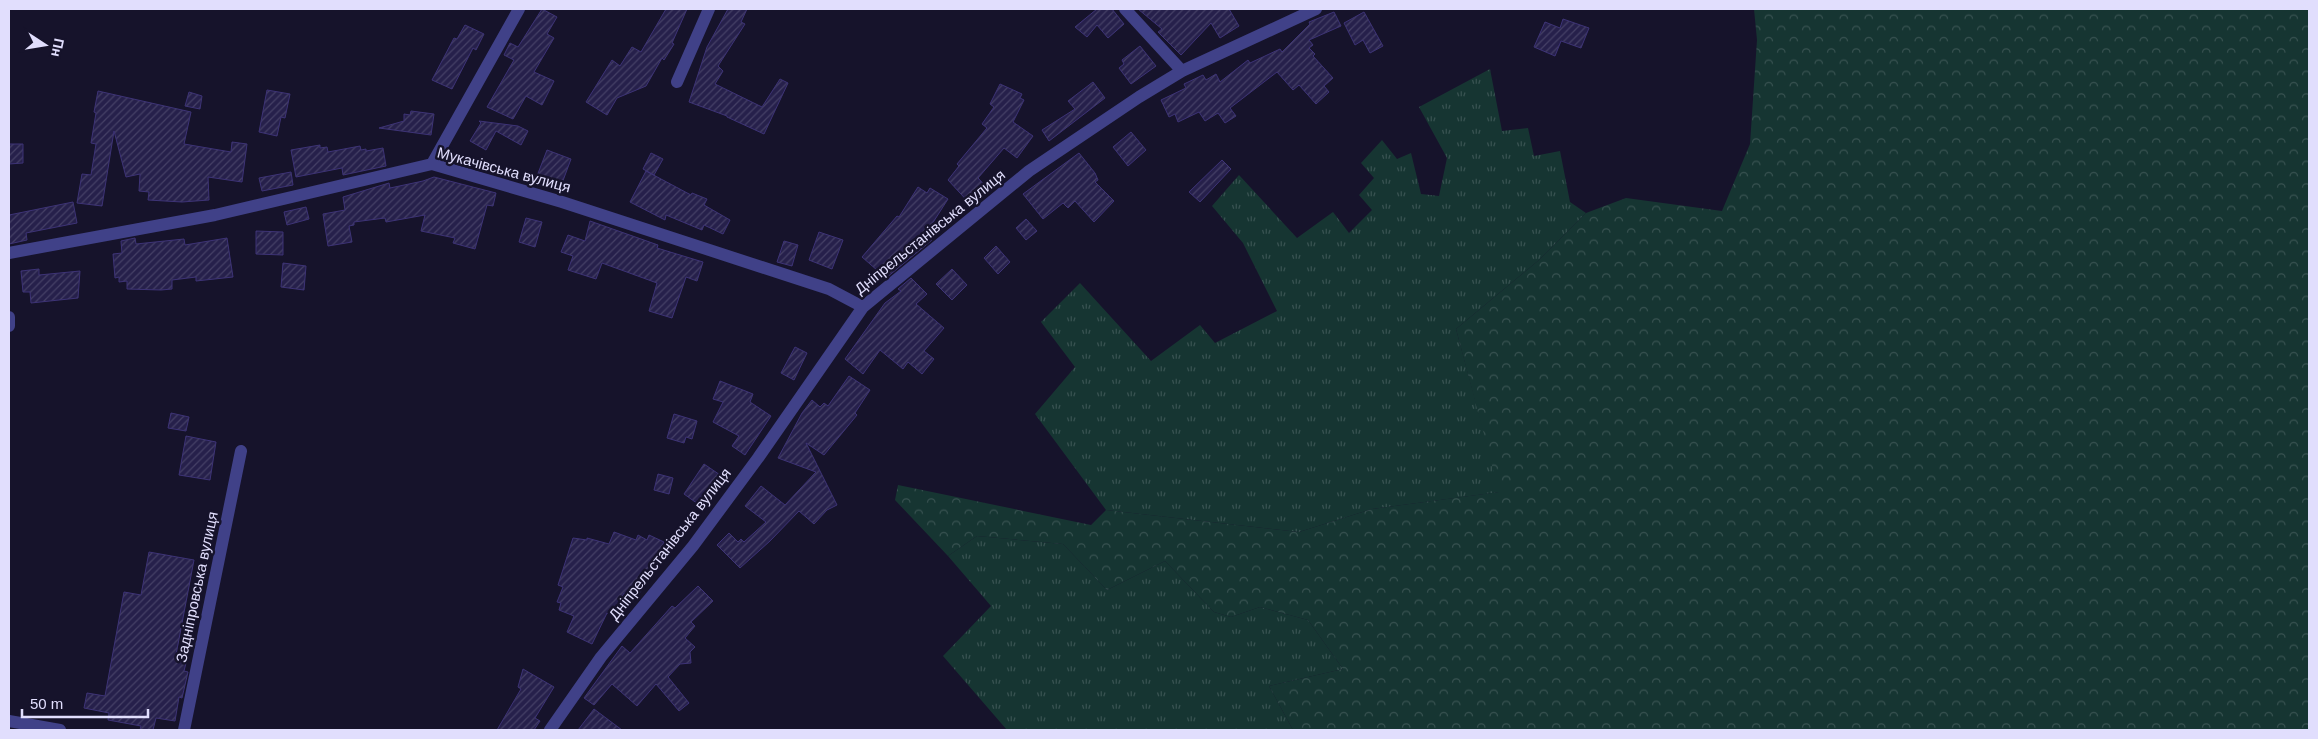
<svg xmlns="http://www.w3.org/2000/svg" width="2318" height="739" font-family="Arial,sans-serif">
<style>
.grass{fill:url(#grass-tufts)}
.forest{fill:url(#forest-crowns)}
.building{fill:url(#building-hatch);stroke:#3d3376}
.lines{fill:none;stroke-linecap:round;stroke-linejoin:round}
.minor{stroke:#404188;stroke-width:12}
.labels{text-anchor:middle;stroke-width:5;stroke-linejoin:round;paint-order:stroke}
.street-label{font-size:15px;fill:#e1defd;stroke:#16132b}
</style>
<defs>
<pattern id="grass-tufts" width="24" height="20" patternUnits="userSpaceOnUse" patternTransform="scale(1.25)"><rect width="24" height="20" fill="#163532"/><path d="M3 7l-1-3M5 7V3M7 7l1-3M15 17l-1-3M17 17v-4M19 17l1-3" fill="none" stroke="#385251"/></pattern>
<pattern id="forest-crowns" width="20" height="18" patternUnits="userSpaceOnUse" patternTransform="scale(1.25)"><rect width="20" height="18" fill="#163532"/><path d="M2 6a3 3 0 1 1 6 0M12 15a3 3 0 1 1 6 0" fill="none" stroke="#385251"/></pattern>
<pattern id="building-hatch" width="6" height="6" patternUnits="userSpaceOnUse" patternTransform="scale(1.25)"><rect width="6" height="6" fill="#26204b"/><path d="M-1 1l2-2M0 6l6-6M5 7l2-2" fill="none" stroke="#454066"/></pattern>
</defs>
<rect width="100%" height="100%" fill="#16132b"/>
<path class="grass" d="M1490,69l12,62 26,-3 6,28 26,-5 10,51 16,11 -47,47 -83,69 44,163 -128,17 -73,23 -193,-22 -71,-96 40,-47 -34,-45 39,-39 71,78 49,-36 15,18 62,-32 -34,-68 -31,-37 27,-31 58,63 36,-26 16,21 23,-23 -13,-15 15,-17 -13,-15 21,-23 15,19 14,-6 10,41 18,2 8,-38 -28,-51z
M977,536l86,8 44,46 58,-29 49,51 17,5 29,-10 48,13 35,49 -74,17 24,44h-286l-64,-74 48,-50 -43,-50z"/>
<path class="forest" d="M1754,9h555v721h-1016l-24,-44 74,-17 -35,-49 -48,-13 -29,10 -17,-5 -49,-51 -58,29 -44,-46 -86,-8 -29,20 -53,-56 3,-15 193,40 15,-15 193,22 73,-23 127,-17 -43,-163 83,-69 47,-47 40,-15 96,13 28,-67 7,-104z"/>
<path class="building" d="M542,9l15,8 -10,17 7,4 -20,34 20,9 -12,24 -16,-9 -13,23 -26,-12 27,-47 -10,-5 6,-12 8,4z
M666,9h21l-15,34 2,1 -10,16 -2,-2 -16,28 -29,12 -10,17 -21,-13 26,-42 8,6 12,-19 9,5z
M728,9h19l-6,13 4,2 -27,42 5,5 -8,13 47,23 18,-28 8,4 -24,51 -37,-17v-1l-38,-14 18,-55z
M1097,9h15l12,15 -16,14 -11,-13 -10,12 -12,-10z
M1138,9h91l10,17 -19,12 -9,-15 -30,32 -23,-23 4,-3z
M1334,12l7,14 -32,14 4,5 -4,3 6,6 -2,2 20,22 -9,8 5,6 -13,12 -17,-19 -6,5 -16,-18 -47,36 6,8 -11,7 -7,-10 -13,8 -6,-9 -21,10 -3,-8 -6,3 -8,-17 25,-12 -2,-4 19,-9 3,5 10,-6 4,8 28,-22 2,3 30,-14 2,3 28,-28 -1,-2z
M1364,12l19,34 -13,7 -7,-13 -8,5 -11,-22z
M1563,19l26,9 -8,20 -20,-7 -6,15 -21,-9 11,-25 15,6z
M465,25l19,9 -8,16 -3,-2 -21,41 -20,-9 22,-42 3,1z
M1140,46l16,20 -25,18 -12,-16 5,-4 -2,-4z
M1093,82l12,16 -56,43 -7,-11 33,-21 -7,-8z
M1000,84l22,10 -2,4 4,2 -11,22 20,14 -16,22 -13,-10 -26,30 11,12 -17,16 -24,-26 11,-14 -2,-2 30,-36 -5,-4 12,-17 -4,-3z
M267,90l23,4 -5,24 -4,-1 -4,19 -18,-4z
M98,91l93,21 -7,32 47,8 1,-10 15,2 -5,38 -34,-5 1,23 -27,2 -34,-2 1,-8 -10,-1 1,-17 -14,3 -12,-46 -12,75 -25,-3 5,-29 9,1 5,-31 -5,-1 5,-30 -2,-1z
M189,92l13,4 -2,13 -15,-3z
M411,111l23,3 -3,21 -52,-7 25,-7v-7l6,1z
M479,121l39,5 10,5 -7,14 -25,-14 -10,19 -16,-9 11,-18z
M1131,132l15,18 -18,16 -15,-19z
M9,144h14v19l-14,1z
M320,145v3l7,-1 1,5 32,-6 1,4 5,-1v2l17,-3 3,18 -43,9 -1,-7 -46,9 -5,-27z
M547,150l24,9 -10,27 -24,-10z
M651,153l12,6 -9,16 -11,-6z
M1079,153l16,20 3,7 -3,2 19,19 -20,21 -19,-21 -7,7 -5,-5 -20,16 -20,-25z
M1222,160l9,9 -31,33 -11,-10z
M646,171l45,24 1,-2 15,6 -3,6 26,15 -7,14 -19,-9 -2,5 -36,-15 -1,5 -35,-18z
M291,172l2,13 -31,6 -3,-13z
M434,177l62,16 -3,13 -6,-1 -12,44 -22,-6 2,-5 -34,-7 4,-16 -39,7 -1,-4 -31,4v3l-5,1 3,16 -24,4 -5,-32 22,-4 -2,-13 46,-14 1,5 33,-7z
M918,187l9,6 3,-5 18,11 -23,36 7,5 -46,38 -24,-21 35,-41 2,1z
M73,202l4,21 -51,10 1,7 -18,4v-29z
M306,207l3,12 -22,6 -3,-13z
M526,218l16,4 -7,25 -16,-5z
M1026,219l11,12 -11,9 -10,-12z
M590,221l68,24 -1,3 46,14 -6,19 -11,-4 -14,41 -23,-7 8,-28 -55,-20 -6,16 -28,-9 5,-14 -12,-4 7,-17 17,6z
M256,231l27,1v23l-27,-1z
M819,232l24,8 -11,29 -23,-9z
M135,238l1,6 48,-5 1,6 42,-7 6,39 -37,4v-4l-24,3v9l-11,1 -34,-1v-8l-8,1v-5l-4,1 -2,-24 9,-1 -1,-12z
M784,241l14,4 -6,21 -15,-4z
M996,246l14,16 -12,12 -14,-16z
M283,263l23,3 -2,24 -23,-3z
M39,269v6l41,-4 -2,27 -47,5 -1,-11h-7l-2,-21z
M952,269l15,16 -15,15 -16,-16z
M911,278l16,16 -11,10 28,24 -20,23 10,8 -12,15 -14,-12 -5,7 -23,-19 -17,24 -18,-15 40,-56 16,-12 -3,-2z
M795,347l12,6 -13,27 -13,-7z
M849,376l21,14 -15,23 2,2 -33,40 -18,-12 31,62 -10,5 -13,14 -15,-13 -29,30 -30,27 -23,-23 12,-12 9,9 3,-3 3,3 22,-20 -21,-16 16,-20 24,19 31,-33 -38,-14 24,-45 10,-13 8,7 4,-4 4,3z
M720,381l33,13 -3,8 21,14 -26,39 -13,-9 7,-10 -26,-14 10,-20 -10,-3z
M171,413l18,4 -3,14 -18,-3z
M674,414l23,7 -5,18 -6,-2 -2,6 -17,-5z
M186,436l30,6 -6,38 -31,-5z
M704,464l22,15 -21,30 -21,-15z
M658,474l15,4 -4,16 -15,-4z
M614,532l22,8 2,-5 9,5 2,-5 15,7 -11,24 3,2 -21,32 -11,-7 -11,22 -6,-2 -15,31 -25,-12 7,-16 -15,-6 2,-7 -4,-1 6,-15 -5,-2 15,-47 14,2v-2l22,6z
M149,552l45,8 -19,100 11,3 -2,8 4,1 -6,26 -3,-1 -4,24 -19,-3 -3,12h-13l1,-4 -33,-6 1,-7 -25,-5 3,-15 18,3 19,-104 17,3z
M698,586l15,15 -22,21 4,4 -10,12 10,9 -5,5 1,11 -11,1 -12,13 21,26 -10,8 -23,-27 -19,22 -25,-22 -18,21 -10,-7 38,-52 8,7 42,-47 3,2z
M523,669l31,18 -19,31 5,3 -6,9h-37l24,-41 -3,-2z
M594,709l28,21h-44z"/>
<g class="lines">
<path class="minor" d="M1125,9l57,62
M677,82l32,-73
M432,164l87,-155
M9,253l206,-38 217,-51 130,38 267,87 34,18
M9,317v9
M9,721l51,9
M184,730l57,-279
M550,730l51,-73 92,-111 65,-88 105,-151 166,-136 110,-74 43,-26 134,-62"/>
</g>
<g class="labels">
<g class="street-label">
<text transform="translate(504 170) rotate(15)" y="5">Мукачівська вулиця</text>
<text transform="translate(930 232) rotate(-39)" y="5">Дніпрельстанівська вулиця</text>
<text transform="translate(670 544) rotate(-52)" y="5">Дніпрельстанівська вулиця</text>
<text transform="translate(197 587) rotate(-78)" y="5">Задніпровська вулиця</text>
</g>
</g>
<rect width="2318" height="739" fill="none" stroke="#e1defd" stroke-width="20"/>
<g transform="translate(45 45) rotate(102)" stroke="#16132b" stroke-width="4" paint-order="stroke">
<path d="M0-4L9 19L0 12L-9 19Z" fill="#e1defd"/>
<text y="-8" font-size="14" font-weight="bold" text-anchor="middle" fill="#e1defd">Пн</text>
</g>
<path d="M22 709v8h126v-8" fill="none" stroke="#e1defd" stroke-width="2.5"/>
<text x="30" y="709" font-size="15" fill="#e1defd" stroke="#16132b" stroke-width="4" paint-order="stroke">50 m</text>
</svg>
